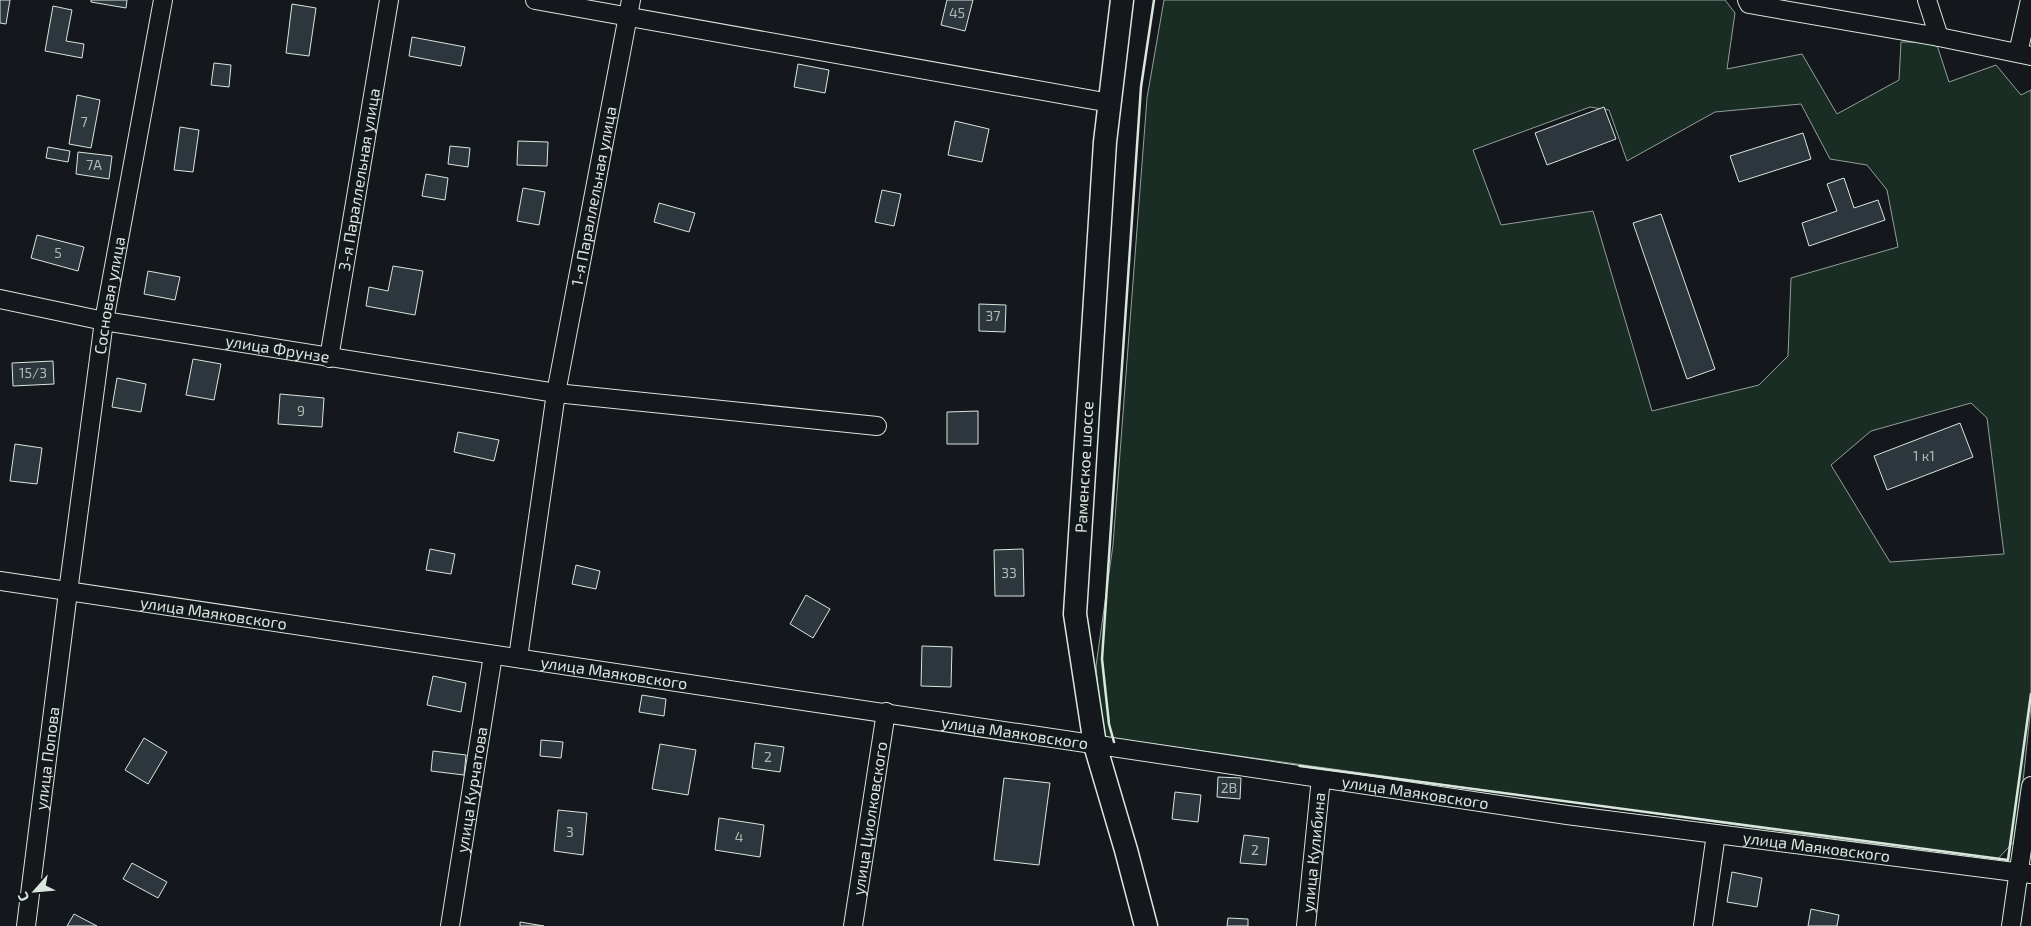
<svg xmlns="http://www.w3.org/2000/svg" width="2031" height="926" font-family="'Exo 2',sans-serif">
<style>
.green{fill:#1a2d24;stroke:#939e99;fill-rule:evenodd}
.building{fill:#2c363c;stroke:#d8e6dc}
.lines{fill:none;stroke-linecap:round;stroke-linejoin:round}
.minor-casing{stroke:#d8e6dc;stroke-width:20}
.major-casing{stroke:#d8e6dc;stroke-width:25}
.minor{stroke:#14181c;stroke-width:18}
.major{stroke:#14181c;stroke-width:22}
.fence{stroke:#d8e6dc;stroke-width:1;stroke-dasharray:6 2.5;stroke-linecap:butt}
.wall{stroke:#d8e6dc;stroke-width:2.5}
.labels{text-anchor:middle;stroke-width:4;stroke-linejoin:round;paint-order:stroke}
.number-label{font-size:14px;fill:#adbab4}
.street-label{font-size:16px;fill:#d8e6dc;stroke:#14181c}
</style>
<rect width="100%" height="100%" fill="#14181c"/>
<path class="green" d="M1164,0h561l10,13 -8,56 75,-15 35,60 62,-34 2,-38h35l13,40 47,-17 25,30 10,-5v616l-14,132 -21,23 -894,-124 -6,-71 17,-121 34,-447zM1801,104l29,55 37,6 20,25 11,57 -107,31 -3,78 -29,29 -107,26 -59,-200 -92,14 -28,-75 117,-43 19,3 18,51 88,-49zM1971,403l16,15 17,136 -114,8 -59,-97 40,-34z"/>
<path class="building" d="M0,0h10l-4,24 -6,-1z
M91,0h36l-1,8 -35,-6z
M947,0h26l-8,31 -24,-6z
M292,4l24,4 -7,48 -23,-3z
M53,6l19,4 -6,31 18,3 -2,14 -37,-7z
M412,37l53,10 -4,19 -52,-10z
M214,63l17,2 -2,22 -18,-2z
M798,64l31,6 -4,23 -31,-6z
M77,95l23,5 -9,48 -22,-4z
M1604,107l12,32 -69,26 -12,-32z
M955,121l34,8 -7,33 -34,-7z
M180,127l19,3 -6,42 -19,-2z
M1803,133l8,26 -72,23 -9,-26z
M518,141l30,1 -1,24 -30,-1z
M450,146l20,2 -2,19 -20,-3z
M48,147l22,4 -2,11 -22,-4z
M78,152l34,4 -3,23 -33,-5z
M426,174l22,4 -3,22 -23,-4z
M1844,178l10,30 24,-8 7,20 -76,26 -7,-23 35,-12 -10,-27z
M523,188l22,4 -6,33 -22,-4z
M882,190l19,4 -7,32 -19,-4z
M659,203l36,10 -6,19 -35,-10z
M1661,214l54,155 -28,10 -54,-156z
M37,235l47,12 -6,24 -47,-13z
M393,266l30,5 -8,44 -49,-9 3,-19 19,4z
M148,271l32,6 -5,23 -31,-6z
M979,304l27,1 -1,27 -26,-1z
M193,359l28,5 -7,36 -28,-5z
M53,361l1,23 -41,2 -1,-23z
M117,378l29,6 -5,28 -29,-5z
M280,394l44,4 -2,29 -44,-3z
M978,411v33h-31v-32z
M1960,423l13,34 -86,33 -13,-34z
M458,432l41,8 -5,21 -40,-9z
M15,444l27,4 -5,36 -27,-3z
M430,549l25,5 -4,20 -25,-4z
M1023,549l1,47h-29l-1,-46z
M576,565l24,6 -4,18 -24,-5z
M806,595l24,14 -17,29 -23,-14z
M922,646l30,1 -1,40 -30,-1z
M433,676l33,7 -5,29 -34,-7z
M642,695l24,4 -2,17 -25,-4z
M144,738l23,14 -19,32 -23,-14z
M541,740l22,2 -2,16 -21,-2z
M755,743l29,4 -4,25 -28,-4z
M660,744l36,6 -8,45 -36,-6z
M433,751l33,4 -2,20 -33,-4z
M1218,777l23,1 -1,21 -23,-2z
M1004,778l46,5 -11,82 -45,-5z
M1175,792l26,3 -3,27 -26,-3z
M558,810l29,3 -4,42 -29,-4z
M719,818l45,7 -4,32 -45,-7z
M1244,835l25,3 -3,27 -26,-2z
M132,863l35,19 -9,16 -35,-19z
M1732,872l30,6 -5,29 -30,-5z
M1811,909l28,6 -2,11h-29z
M74,914l23,12h-30z
M1228,918l20,1v7h-21z
M520,922l24,4h-24z"/>
<g class="lines">
<defs>
<g id="minor">
<path d="M535,0l575,103"/>
<path d="M1747,0l2,4 190,33 92,19"/>
<path d="M1927,0l12,37"/>
<path d="M2018,53l12,-53"/>
<path id="s1" d="M0,299l104,22 452,72 321,33"/>
<path id="s2" d="M329,358l60,-358"/>
<path id="s3" d="M0,581l1567,234 464,59"/>
<path id="s4" d="M518,658l38,-265 75,-393"/>
<path id="s5" d="M26,926l42,-334 36,-271 59,-321"/>
<path id="s6" d="M450,926l43,-271"/>
<path id="s7" d="M853,926l33,-214"/>
<path id="s8" d="M1306,926l15,-148"/>
<path d="M1703,926l13,-92"/>
<path d="M2011,926l20,-140"/>
</g>
<path id="major" d="M1122,0l-17,142 -30,472 20,131 31,105 20,76"/>
</defs>
<use href="#minor" class="minor-casing"/>
<use href="#major" class="major-casing"/>
<use href="#minor" class="minor"/>
<use href="#major" class="major"/>
<path class="fence" d="M1114,742l-5,-18 -7,-65 39,-572 13,-87
M1298,766l710,94 23,-166"/>
<path class="wall" d="M1114,742l-5,-18 -7,-65 39,-572 13,-87
M1300,766l708,94 23,-166"/>
</g>
<g class="labels">
<g class="number-label">
<text x="957" y="18">45</text>
<text x="84" y="127">7</text>
<text x="94" y="170">7А</text>
<text x="58" y="258">5</text>
<text x="993" y="321">37</text>
<text x="33" y="378">15/3</text>
<text x="301" y="416">9</text>
<text x="1924" y="461">1 к1</text>
<text x="1009" y="578">33</text>
<text x="768" y="762">2</text>
<text x="1229" y="793">2В</text>
<text x="570" y="837">3</text>
<text x="739" y="842">4</text>
<text x="1255" y="855">2</text>
</g>
<g class="street-label">
<text dy="6" stroke="none"><textPath href="#s2" startOffset="181">3-я Параллельная улица</textPath></text>
<text dy="6" stroke="none"><textPath href="#s4" startOffset="468">1-я Параллельная улица</textPath></text>
<text dy="6" stroke="none"><textPath href="#s5" startOffset="636">Сосновая улица</textPath></text>
<text dy="6" stroke="none"><textPath href="#s1" startOffset="282">улица Фрунзе</textPath></text>
<text transform="translate(1084 467) rotate(-87)" y="6">Раменское шоссе</text>
<text dy="6" stroke="none"><textPath href="#s3" startOffset="216">улица Маяковского</textPath></text>
<text dy="6" stroke="none"><textPath href="#s3" startOffset="621">улица Маяковского</textPath></text>
<text dy="6" stroke="none"><textPath href="#s3" startOffset="1026">улица Маяковского</textPath></text>
<text dy="6" stroke="none"><textPath href="#s5" startOffset="169">улица Попова</textPath></text>
<text dy="6" stroke="none"><textPath href="#s6" startOffset="138">улица Курчатова</textPath></text>
<text dy="6" stroke="none"><textPath href="#s3" startOffset="1431">улица Маяковского</textPath></text>
<text dy="6" stroke="none"><textPath href="#s7" startOffset="109">улица Циолковского</textPath></text>
<text dy="6" stroke="none"><textPath href="#s3" startOffset="1836">улица Маяковского</textPath></text>
<text dy="6" stroke="none"><textPath href="#s8" startOffset="74">улица Кулибина</textPath></text>
</g>
</g>
<g transform="translate(35 891) rotate(243)" stroke="#14181c" stroke-width="4" paint-order="stroke">
<path d="M0-4L9 19L0 12L-9 19Z" fill="#d8e6dc"/>
<text y="-8" font-size="14" font-weight="bold" text-anchor="middle" fill="#d8e6dc">С</text>
</g>
</svg>
